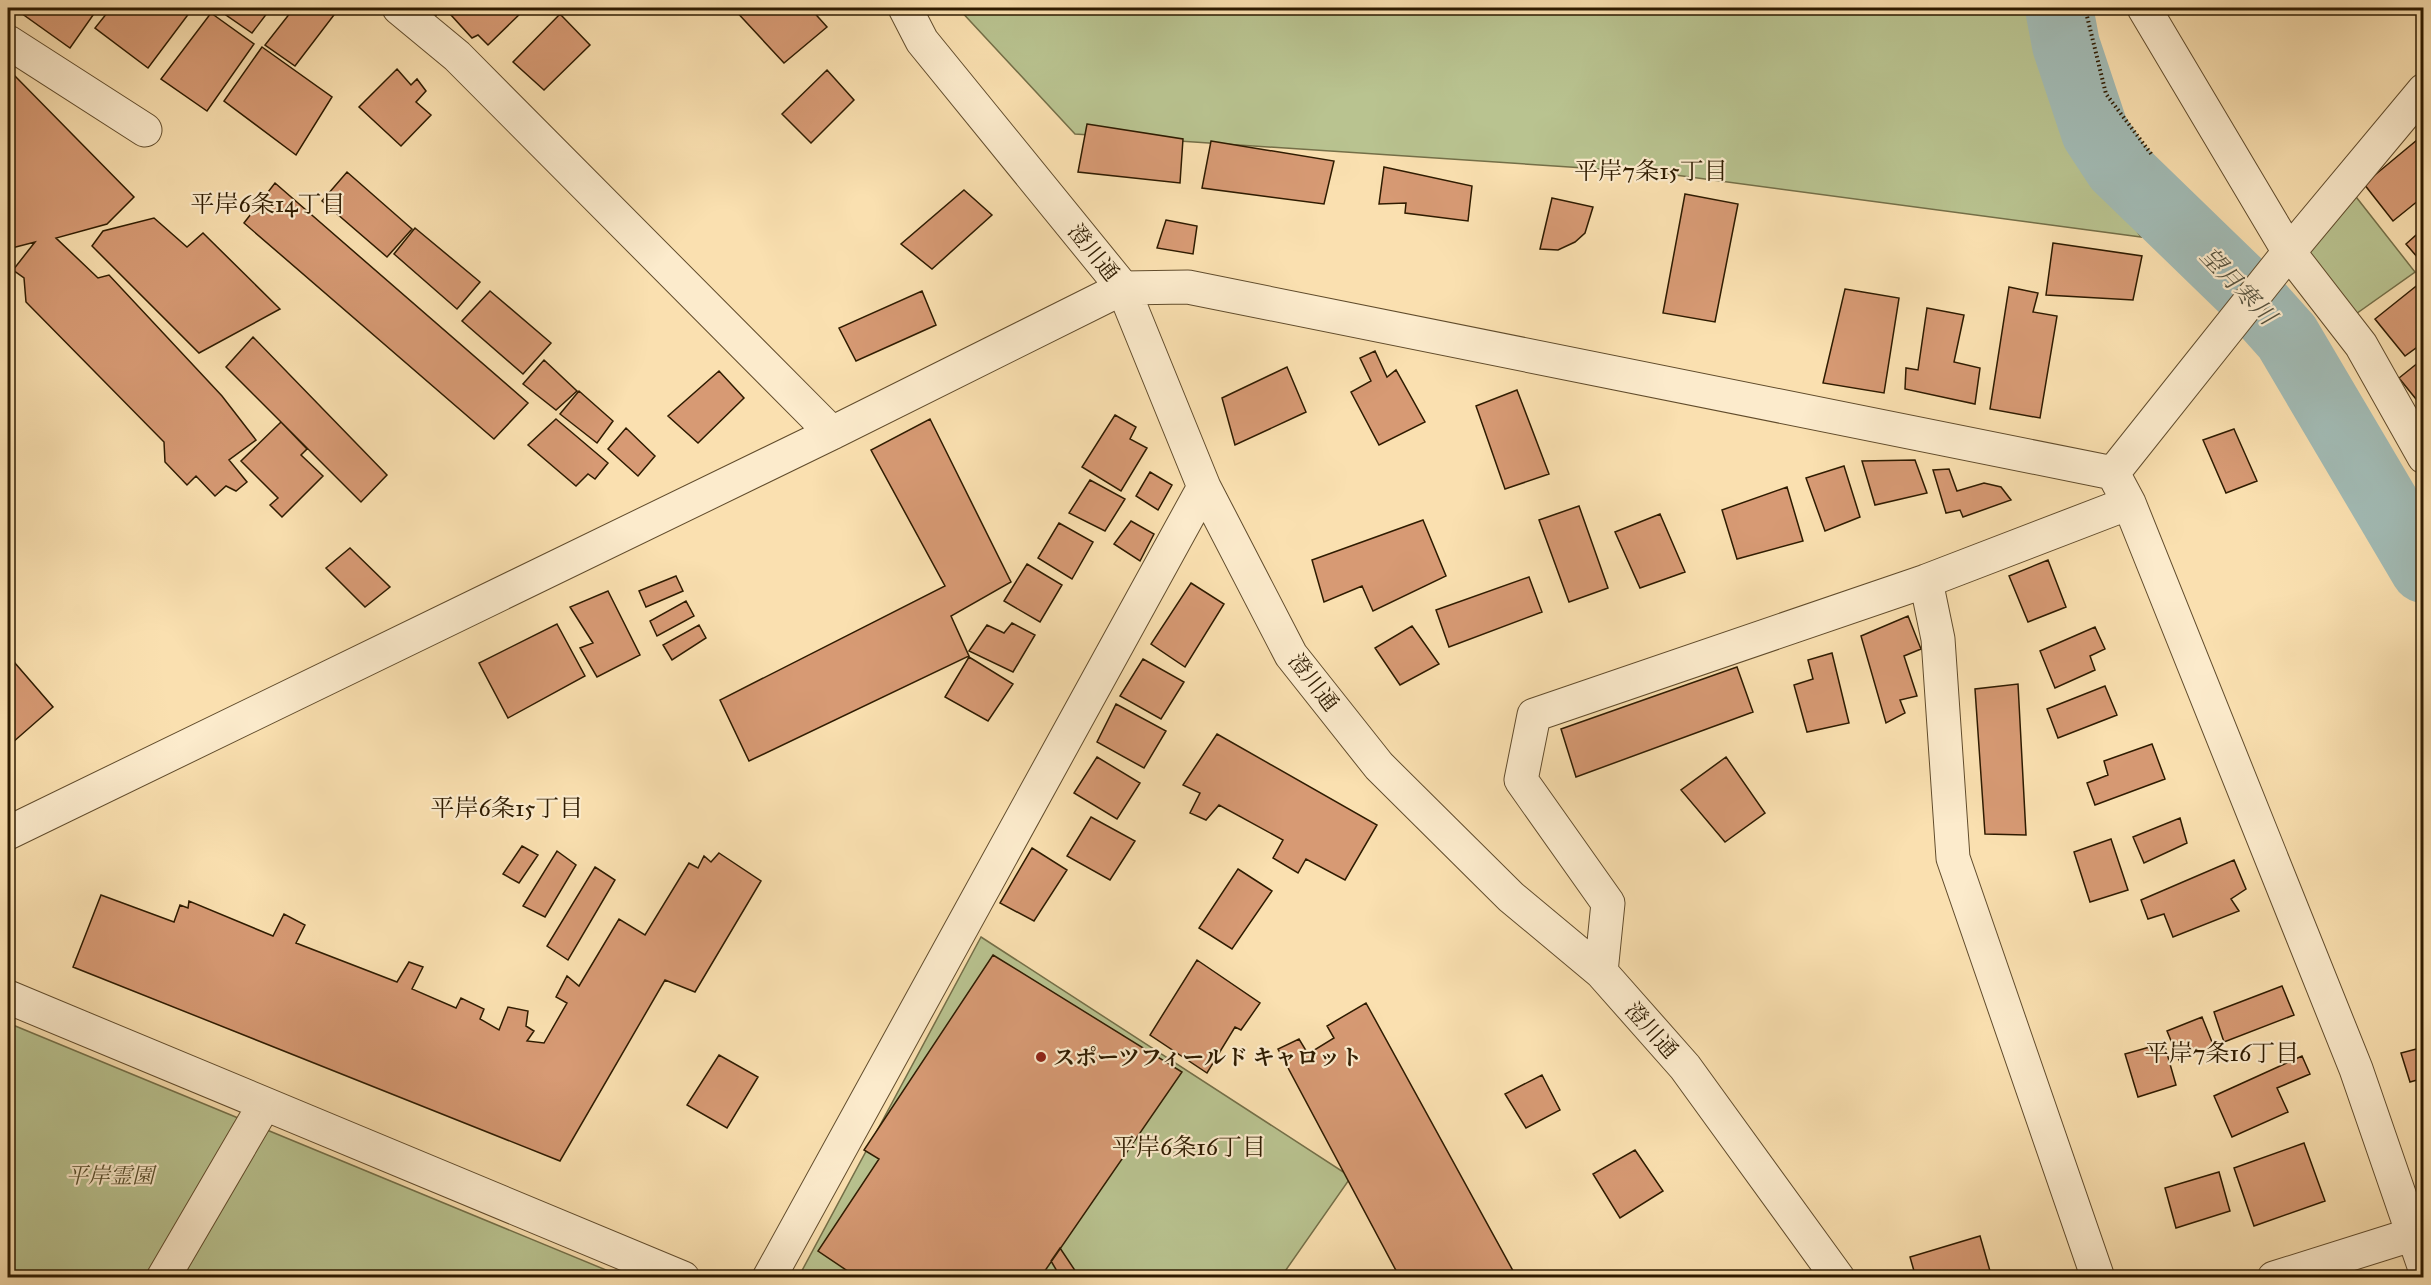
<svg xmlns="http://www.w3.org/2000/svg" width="2431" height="1285" font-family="'IM FELL Great Primer','Noto Serif JP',serif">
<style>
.green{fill:#b9c390;stroke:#746f48;stroke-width:1.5}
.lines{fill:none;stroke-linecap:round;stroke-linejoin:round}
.river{stroke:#a2bbb5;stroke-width:68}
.building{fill:#d79a74;stroke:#2e1b00;stroke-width:1.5}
.minor-casing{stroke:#614c2c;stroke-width:35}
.path{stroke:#2e1b00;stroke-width:4;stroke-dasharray:1.5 3;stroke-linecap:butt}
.minor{stroke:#fcebcc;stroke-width:33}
.poi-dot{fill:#8f2418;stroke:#fcebcc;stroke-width:2}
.labels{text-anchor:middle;stroke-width:4.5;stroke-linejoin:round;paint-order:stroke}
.street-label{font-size:22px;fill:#2e1b00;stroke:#fcebcc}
.poi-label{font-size:22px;font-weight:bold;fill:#2e1b00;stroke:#fcebcc;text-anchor:start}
.park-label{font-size:22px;font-style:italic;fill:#584d2b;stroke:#fcebcc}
.neighbourhood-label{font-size:24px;fill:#2e1b00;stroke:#fcebcc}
.water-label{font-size:24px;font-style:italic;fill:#57533f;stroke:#fcebcc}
</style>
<rect width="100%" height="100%" fill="#fae0b0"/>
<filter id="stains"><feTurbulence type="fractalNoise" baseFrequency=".00333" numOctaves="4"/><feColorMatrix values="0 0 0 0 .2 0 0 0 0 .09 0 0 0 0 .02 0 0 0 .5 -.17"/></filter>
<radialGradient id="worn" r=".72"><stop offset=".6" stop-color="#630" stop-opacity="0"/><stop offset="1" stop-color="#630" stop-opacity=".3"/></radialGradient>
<path class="green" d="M958,8h1072l23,100 88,129 -481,-64 -585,-39z
M2353,193l62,79 -62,44 -49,-72z
M981,937l370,240 -70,100 -483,1z
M8,1023l615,254h-615z"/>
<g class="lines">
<path class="river" d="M2059,8l7,37 29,87 23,35 127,123 42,47 137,232"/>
</g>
<path class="building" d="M14,8h84l-28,40z
M111,8h82l-45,60 -53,-40z
M231,8h40l-19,25 -26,-18z
M294,8h38l5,3 -42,55 -30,-21z
M416,8h26l-10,12z
M459,8h67l-38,37 -10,-10 -6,3 -21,-23z
M733,8h77l17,19 -43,36z
M211,13l43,31 -47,67 -46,-32z
M560,14l30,31 -46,45 -31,-28z
M262,47l70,50 -36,58 -72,-54z
M397,69l14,16 6,-6 9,12 -10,11 15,13 -30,31 -42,-39z
M827,70l27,30 -43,43 -29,-29z
M13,74l121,123 -27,27 -51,14 42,40 11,-3 113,121 34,44 -27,20 18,22 -11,9 -10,-5 -11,10 -19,-20 -9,9 -22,-23 -1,-20 -138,-140 -2,-24 -11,-8 22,-28 -27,7v-170z
M1087,124l96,15 -3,44 -102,-11z
M2417,140l7,8v48l-31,25 -29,-37z
M1211,141l123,20 -10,43 -122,-16z
M1384,167l88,19 -4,35 -63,-8 1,-10 -27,1z
M347,172l65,57 -25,28 -65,-56z
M275,183l253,220 -34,36 -250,-216z
M964,190l28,25 -60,54 -31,-25z
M1685,194l53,10 -23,118 -52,-9z
M1552,198l41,9 -8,26 -10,9 -17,8 -18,-1z
M154,218l33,29 16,-14 77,76 -81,44 -107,-107 11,-15z
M1166,220l31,6 -4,28 -36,-6z
M415,228l65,54 -23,27 -63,-55z
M2424,228v37l-18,-21z
M2053,243l89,13 -9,44 -87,-5z
M2420,283l4,5v54l-19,14 -30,-37z
M2009,287l29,6 -5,19 24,4 -17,102 -50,-9z
M1845,289l54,9 -15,95 -61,-10z
M490,291l61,52 -28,31 -61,-53z
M922,291l14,34 -80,36 -17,-33z
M1927,308l37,7 -10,47 26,6 -5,36 -70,-15 1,-21 12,2z
M253,337l134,138 -26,27 -135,-135z
M1375,351l12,26 9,-7 29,52 -46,23 -28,-53 20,-11 -11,-23z
M2424,358v51l-25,-31z
M544,360l33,31 -21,19 -33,-26z
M1287,367l19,45 -71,33 -13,-47z
M719,371l25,27 -46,45 -30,-27z
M1517,390l32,84 -44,15 -29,-83z
M579,391l34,30 -16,22 -37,-29z
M1115,415l21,12 -6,12 17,9 -26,43 -39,-24z
M556,419l52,44 -13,16 -7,-5 -12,12 -48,-41z
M930,419l81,163 -60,34 18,40 -220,105 -29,-61 225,-114 -74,-136z
M281,422l26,27 -6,6 22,21 -41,41 -12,-12 8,-7 -37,-37z
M626,428l29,28 -17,20 -30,-27z
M2234,429l23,52 -31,12 -23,-53z
M1915,460l12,33 -52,12 -13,-44z
M1844,466l16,51 -35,14 -19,-53z
M1949,469l8,22 27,-8 17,4 10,13 -48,17 -3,-7 -14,3 -13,-43z
M1150,472l22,13 -14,25 -22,-14z
M1090,480l35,19 -20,32 -36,-18z
M1787,487l16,54 -66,18 -15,-49z
M1579,506l29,82 -39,14 -30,-82z
M1660,514l25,58 -45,16 -25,-56z
M1423,520l23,56 -73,35 -11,-25 -38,16 -12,-42z
M1131,521l23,13 -14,27 -26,-17z
M1059,523l34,19 -21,37 -34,-21z
M350,548l40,39 -25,20 -39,-39z
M2048,560l18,47 -38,15 -19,-46z
M1027,564l35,21 -22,37 -36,-21z
M676,576l7,15 -37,16 -7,-16z
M1529,577l13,35 -93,35 -13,-37z
M1191,583l33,21 -39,63 -34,-23z
M608,591l32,64 -43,22 -17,-29 13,-5 -23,-36z
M686,601l8,15 -37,20 -7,-15z
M1908,616l13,33 -17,7 13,40 -17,4 5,13 -19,10 -25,-87z
M1012,623l23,12 -22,37 -44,-21 18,-26 17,8z
M557,624l28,52 -77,42 -29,-55z
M699,625l7,13 -34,22 -9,-15z
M1412,626l27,38 -39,21 -25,-37z
M2095,627l10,22 -15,7 5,14 -40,18 -15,-37z
M1832,653l17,70 -42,9 -13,-47 19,-6 -5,-19z
M8,655l45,52 -41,36 -4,-5z
M969,657l44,27 -25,37 -43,-24z
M1143,659l41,23 -23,37 -41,-23z
M1737,667l16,45 -177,65 -15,-48z
M2018,684l8,151 -41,-1 -10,-145z
M2105,686l12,29 -59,23 -11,-29z
M1116,704l50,27 -22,37 -47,-26z
M1217,734l160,91 -32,55 -39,-21 -8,14 -25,-15 10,-18 -64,-35 -13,15 -16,-7 10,-20 -17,-8z
M2152,744l13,35 -70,26 -8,-22 21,-8 -4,-14z
M1097,757l43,26 -23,36 -43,-26z
M1726,757l39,56 -40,29 -44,-52z
M1091,817l44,24 -25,39 -43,-24z
M2180,818l7,25 -43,20 -11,-26z
M2111,839l17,51 -38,12 -16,-50z
M522,846l16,9 -19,28 -16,-9z
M1032,848l35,22 -33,51 -34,-18z
M557,851l19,14 -31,52 -22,-11z
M719,853l42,28 -66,111 -30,-12 -105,181 -487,-194 28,-72 73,27 6,-17 8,3 1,-7 84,35 11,-22 21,11 -9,18 101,39 12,-20 14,5 -11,22 44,19 5,-10 23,11 -4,10 19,11 9,-23 20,4 -2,15 8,5 -7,10 17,2 23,-40 -11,-6 11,-21 12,10 40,-67 26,16 44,-72 9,5 6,-12 7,6z
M2234,860l12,29 -15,10 8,12 -66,26 -9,-23 -16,5 -7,-19z
M595,867l20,13 -47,80 -21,-14z
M1238,869l34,22 -40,58 -33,-21z
M993,955l189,117 -142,206h-182l-40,-27 61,-92 -15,-9z
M1197,960l63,43 -19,27 -6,-3 -28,46 -57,-38z
M2282,986l12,29 -70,27 -10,-30z
M1366,1003l151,275h-117l-122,-229 21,-10 9,15 26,-16 -7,-12z
M2202,1017l12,30 -35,13 -12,-29z
M2164,1043l12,42 -38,12 -13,-43z
M2424,1047v31l-14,4 -9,-29z
M719,1055l39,22 -31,51 -40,-23z
M2302,1056l8,18 -33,14 11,24 -56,25 -18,-41z
M1542,1075l18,35 -34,18 -21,-34z
M2304,1143l21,58 -71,25 -20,-58z
M1635,1150l28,41 -43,27 -27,-44z
M2219,1172l11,39 -54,17 -11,-40z
M1980,1236l12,42h-76l-6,-21z
M1060,1248l20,30h-19l-10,-17z"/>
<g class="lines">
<defs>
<path id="minor" d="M399,8l58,48 375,377
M905,8l17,33 201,247 81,199 87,168 88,111 132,131 90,75 84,95 153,211
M2144,8l145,244 72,93 63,112
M8,42l137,88
M2424,90l-135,162 -176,221 16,30 227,566 68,197
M1926,581l12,58 15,219 145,420
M8,833l824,-400 291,-145 65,-1 925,186
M1601,972l7,-69 -87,-123 13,-65 392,-134 203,-78
M8,997l675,281
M163,1278l101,-173
M769,1278l435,-791
M2274,1278l140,-44"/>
</defs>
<use href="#minor" class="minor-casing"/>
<path class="path" d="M2085,8l21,86 46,61"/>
<use href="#minor" class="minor"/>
</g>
<circle class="poi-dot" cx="1041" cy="1057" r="6"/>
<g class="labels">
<g class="street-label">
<text transform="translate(1094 252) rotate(51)" y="8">澄川通</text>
<text transform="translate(1314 682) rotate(52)" y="8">澄川通</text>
<text transform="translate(1652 1030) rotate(48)" y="8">澄川通</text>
</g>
<g class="poi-label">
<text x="1053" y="1065">スポーツフィールド キャロット</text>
</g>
<g class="park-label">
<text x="110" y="1183">平岸霊園</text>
</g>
<g class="neighbourhood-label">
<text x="1651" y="179">平岸7条15丁目</text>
<text x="268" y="212">平岸6条14丁目</text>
<text x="507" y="816">平岸6条15丁目</text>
<text x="2222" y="1061">平岸7条16丁目</text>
<text x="1189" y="1155">平岸6条16丁目</text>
</g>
<g class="water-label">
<text transform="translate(2238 286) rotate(46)" y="8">望月寒川</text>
</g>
</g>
<rect width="2431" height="1285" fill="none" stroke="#fae0b0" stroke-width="30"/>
<rect x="9" y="9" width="2413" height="1267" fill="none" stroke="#2e1b00" stroke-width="3"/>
<rect x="15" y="15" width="2401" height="1255" fill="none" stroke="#2e1b00" stroke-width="1.5"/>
<rect width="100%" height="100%" filter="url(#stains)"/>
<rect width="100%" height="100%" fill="url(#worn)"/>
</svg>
